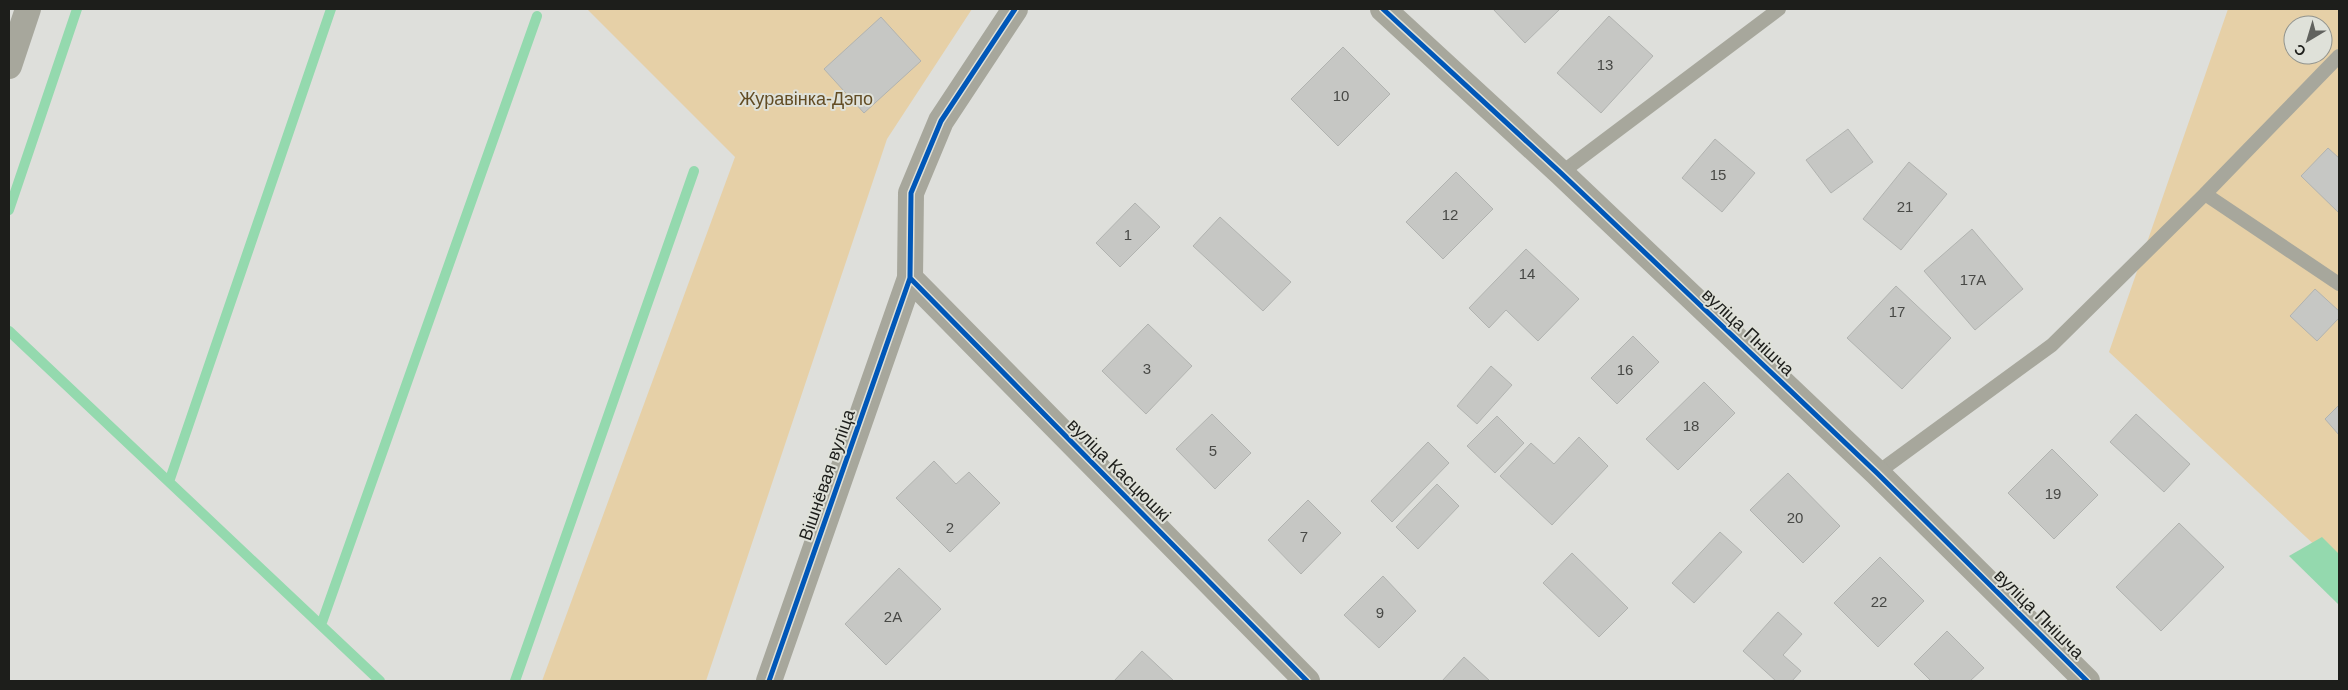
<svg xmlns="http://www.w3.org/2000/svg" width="2348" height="690" font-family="Helvetica,sans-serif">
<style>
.green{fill:#e6d0a7;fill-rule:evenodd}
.water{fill:#94d9ae}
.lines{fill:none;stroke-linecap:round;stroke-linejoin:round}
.stream{stroke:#94d9ae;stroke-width:10}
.building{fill:#c6c7c4;stroke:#b1b3b0}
.service{stroke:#a7a79c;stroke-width:14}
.minor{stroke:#a7a79c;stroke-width:26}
.cycleway-casing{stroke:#dfe1d9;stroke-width:8}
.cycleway{stroke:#0057b8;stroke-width:5}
.labels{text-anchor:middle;stroke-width:4;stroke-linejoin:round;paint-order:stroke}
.number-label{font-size:15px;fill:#484946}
.park-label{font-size:18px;fill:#624c24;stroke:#dfe1d9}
.street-label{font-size:18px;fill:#1d1e1b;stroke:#dfe1d9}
</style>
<rect width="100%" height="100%" fill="#dedfdb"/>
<path class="green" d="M587,9h385l-85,130 -181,542h-164l193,-524z
M2228,9h111v559l-230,-216zM2293,25h30v30h-30z"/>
<path class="water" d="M2322,537l17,17v51l-50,-49z"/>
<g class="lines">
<path class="stream" d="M9,210l68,-201
M9,331l371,350
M169,482l162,-473
M321,625l216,-609
M515,681l179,-510"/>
</g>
<path class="building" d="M1493,9h67l-35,34z
M1609,16l44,40 -52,57 -44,-40z
M881,17l40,44 -57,52 -40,-44z
M1343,47l47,47 -52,52 -47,-47z
M1848,129l25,33 -42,31 -25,-33z
M1715,139l40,34 -33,39 -40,-34z
M2328,148l11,10v55l-38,-37z
M1909,162l38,32 -46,56 -38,-31z
M1456,172l37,37 -50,50 -37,-37z
M1135,203l25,24 -40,40 -24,-24z
M1220,217l71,65 -28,29 -70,-65z
M1972,229l51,60 -48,41 -51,-59z
M1526,249l53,50 -41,42 -32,-31 -17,18 -20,-20z
M1896,286l55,52 -49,51 -55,-51z
M2315,289l24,22v7l-22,23 -27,-25z
M1148,324l44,42 -46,48 -44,-43z
M1633,336l26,26 -42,42 -26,-26z
M1491,366l21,19 -35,39 -20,-18z
M1704,382l31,31 -57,57 -32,-31z
M2339,405v30l-14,-16z
M1212,414l39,39 -36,36 -39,-40z
M2136,414l54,50 -26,28 -54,-50z
M1497,416l27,27 -29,30 -28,-27z
M1579,437l29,29 -56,59 -52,-49 31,-33 23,21z
M1428,442l21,21 -57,59 -21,-21z
M2052,449l46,46 -44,44 -46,-46z
M934,461l22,23 13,-12 31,31 -50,49 -54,-54z
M1788,473l52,53 -37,37 -53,-53z
M1437,484l22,22 -41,43 -22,-22z
M1308,500l33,33 -40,41 -33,-34z
M2179,523l45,44 -63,64 -45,-44z
M1720,532l22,20 -48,51 -22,-20z
M1572,553l56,55 -29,29 -56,-54z
M1880,557l44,44 -46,46 -44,-44z
M899,568l42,41 -55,56 -41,-41z
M1383,576l33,35 -37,37 -35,-33z
M1778,612l24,22 -19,21 18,16 -9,10h-16l-33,-30z
M1947,631l37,37 -14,13h-39l-17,-17z
M1142,651l32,30h-60z
M1464,657l26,24h-48z"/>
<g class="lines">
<path class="service" d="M1561,173l218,-164
M2205,194l134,-138
M1877,473l175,-128 153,-151 134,90"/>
<path class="minor" d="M1383,9l178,164 316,300 210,208
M9,66l19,-57
M910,278l397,403
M769,681l141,-403 1,-85 30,-72 74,-112"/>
<defs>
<path id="cycleway" d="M1383,9l178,164 316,300 210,208
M910,278l397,403
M769,681l141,-403 1,-85 30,-72 74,-112"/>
</defs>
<use href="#cycleway" class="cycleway-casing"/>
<use href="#cycleway" class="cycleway"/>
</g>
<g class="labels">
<g class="number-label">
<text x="1605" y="70">13</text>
<text x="1341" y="101">10</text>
<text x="1718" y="180">15</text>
<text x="1905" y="212">21</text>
<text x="1450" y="220">12</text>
<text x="1128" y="240">1</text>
<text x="1527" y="279">14</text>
<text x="1973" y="285">17А</text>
<text x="1897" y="317">17</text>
<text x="1147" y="374">3</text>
<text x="1625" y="375">16</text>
<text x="1691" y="431">18</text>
<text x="1213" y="456">5</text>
<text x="2053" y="499">19</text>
<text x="1795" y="523">20</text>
<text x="950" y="533">2</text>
<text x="1304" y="542">7</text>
<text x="1879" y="607">22</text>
<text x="1380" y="618">9</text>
<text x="893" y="622">2А</text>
</g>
<g class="park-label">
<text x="806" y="105">Журавінка-Дэпо</text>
</g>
<g class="street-label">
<text transform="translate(1748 332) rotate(43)" y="6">вуліца Пнішча</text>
<text transform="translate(1119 470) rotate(45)" y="6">вуліца Касцюшкі</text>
<text transform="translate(827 475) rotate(-71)" y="6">Вішнёвая вуліца</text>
<text transform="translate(2039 614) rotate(45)" y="6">вуліца Пнішча</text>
</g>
</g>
<rect width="2348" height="690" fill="none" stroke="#1d1e1b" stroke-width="20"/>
<g transform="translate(2308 40) rotate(218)"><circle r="24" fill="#dfe1d9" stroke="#91938d"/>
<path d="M0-4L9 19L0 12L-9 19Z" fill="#61625e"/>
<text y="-8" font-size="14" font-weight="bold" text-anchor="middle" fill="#1d1e1b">С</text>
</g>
</svg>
